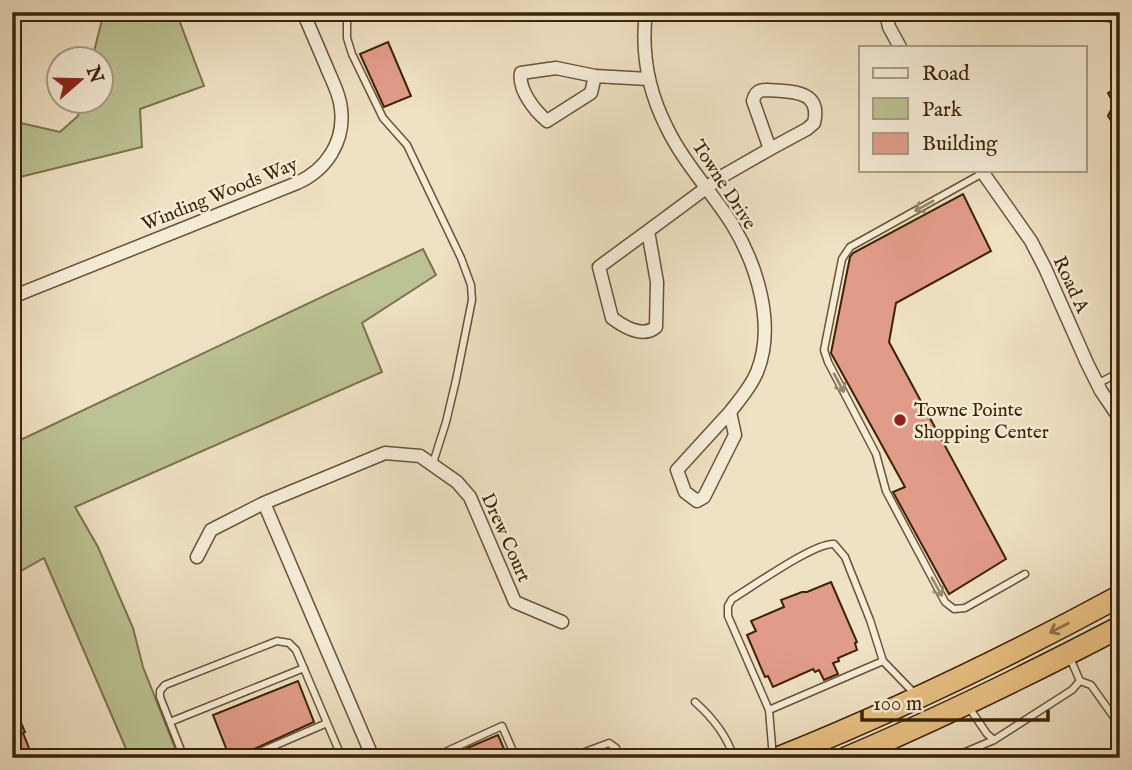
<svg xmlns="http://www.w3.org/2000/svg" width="1132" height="770" font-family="'IM FELL English',serif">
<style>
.green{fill:#bbc293;stroke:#7c734c;stroke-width:2}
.building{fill:#e19c89;stroke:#3c2404;stroke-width:2}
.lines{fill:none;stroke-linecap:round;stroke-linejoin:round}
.service-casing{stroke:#695334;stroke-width:9}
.minor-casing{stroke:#695334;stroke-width:15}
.tertiary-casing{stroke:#695334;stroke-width:18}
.trunk-casing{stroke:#3c2404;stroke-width:24}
.service{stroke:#f5ecd8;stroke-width:6}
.minor{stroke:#f5ecd8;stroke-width:12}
.tertiary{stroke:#f5ecd8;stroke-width:16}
.trunk{stroke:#e8c082;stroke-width:21}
.oneway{stroke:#98886e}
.oneway2{stroke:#927243}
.poi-dot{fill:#8f2418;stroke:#f5ecd8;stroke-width:2.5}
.labels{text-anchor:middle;stroke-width:5;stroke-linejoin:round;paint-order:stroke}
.street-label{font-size:19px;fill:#3c2404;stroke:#f5ecd8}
.poi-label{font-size:19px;fill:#3c2404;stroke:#f5ecd8;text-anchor:start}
</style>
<rect width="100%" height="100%" fill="#efe1c3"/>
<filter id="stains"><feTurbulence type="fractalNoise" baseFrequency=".00286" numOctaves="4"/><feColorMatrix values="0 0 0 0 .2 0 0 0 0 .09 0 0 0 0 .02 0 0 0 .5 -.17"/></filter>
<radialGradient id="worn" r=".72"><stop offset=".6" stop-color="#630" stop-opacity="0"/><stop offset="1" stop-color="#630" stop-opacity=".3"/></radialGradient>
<path class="green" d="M104,12h72l28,74 -64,23 2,38 -130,32v-58l48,11 18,-16 3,-14h21v-42l-10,-1z
M423,249l13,26 -74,48 20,49 -307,135 23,40 35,81 10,39 36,91h-49l-86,-200 -32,18v-132z"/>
<path class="building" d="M388,42l23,54 -27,11 -24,-53z
M1120,85v49l-12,-18 6,-12 -6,-11z
M963,194l28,57 -95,52 -7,39 117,217 -57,35 -56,-102 12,-5 -74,-134 19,-96 3,-4z
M831,582l26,60 -2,1 2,7 -19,8 1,3 -6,2 5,11 -14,6 -5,-10 -4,2 -2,-3 -40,18 -5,-11 -3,1 -18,-42 9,-4 -5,-10 33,-14 -3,-7 21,-8h5z
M298,681l16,41 -73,33 -11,3 -17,-43z
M12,702l13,30 -2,1 10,25h-21z
M498,735l10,23h-62l14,-7z"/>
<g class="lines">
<defs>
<path id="service" d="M351,12l-4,8v18l5,16 31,64 24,27 54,113 10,27 1,15 -16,80 -10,42 -13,41
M983,173l-133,74 -8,12 -18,91 4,12 48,92 10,37 59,111 9,7 11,-1 60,-34
M1097,384l23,-12
M1070,658l10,23 11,4 27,38 2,6
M695,702c17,15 32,34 39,56
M968,706l19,28 7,6
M769,710l114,-49
M170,722l134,-54
M184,758l-24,-61v-6l5,-6 112,-44 12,2 7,7 46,108
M246,758l81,-35
M359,758l12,-5
M432,758l70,-32 14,32
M569,758l40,-15 7,5 3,10
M773,758l-4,-48 -41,-94v-10l4,-7c20,-12 83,-57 102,-55l11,13 25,63 13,41 31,32
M951,758l43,-18 78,-50 8,-9
M1079,758l8,-2 1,2"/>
<path id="minor" d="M646,12c-5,40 2,78 20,114 17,36 45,65 66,98 25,41 44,101 25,148 -6,15 -17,27 -27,40
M886,12l3,15 11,20
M556,68l39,8 -4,17 -44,28c-12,-10 -29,-31 -26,-48z
M595,76l53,3
M767,90c23,2 55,-1 47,33l-7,6 -37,20 -17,-48c2,-8 5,-11 14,-11z
M981,170l50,71 14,27 42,95 14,28 19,28
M648,231l9,51 -1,45c-13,11 -32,0 -44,-9l-13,-51z
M648,231l73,-54 49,-28
M12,297l285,-114c29,-13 48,-41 44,-74 -1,-15 -9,-28 -14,-41 -8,-19 -16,-37 -24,-56
M730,412l5,23 -31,62 -7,4 -12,-9 -8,-22z
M264,503l109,255
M197,557l14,-27 53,-27 121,-50 35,3 37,26 13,15 45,105 47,20
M1113,758l7,-5"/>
<path id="tertiary" d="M1098,12l22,3"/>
<path id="trunk" d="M778,758c117,-47 231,-102 342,-162
M846,758c94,-40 184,-84 274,-131"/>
</defs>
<use href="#service" class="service-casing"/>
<use href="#minor" class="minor-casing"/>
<use href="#tertiary" class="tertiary-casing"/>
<use href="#trunk" class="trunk-casing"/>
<use href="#service" class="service"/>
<use href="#minor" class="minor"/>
<use href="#tertiary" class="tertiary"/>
<use href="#trunk" class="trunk"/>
</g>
<defs><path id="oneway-shaft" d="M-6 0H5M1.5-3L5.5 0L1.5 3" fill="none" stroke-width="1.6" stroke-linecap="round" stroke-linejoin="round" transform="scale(1.75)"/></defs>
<g class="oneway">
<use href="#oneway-shaft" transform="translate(924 206) rotate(151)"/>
<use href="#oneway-shaft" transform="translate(839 383) rotate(62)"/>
<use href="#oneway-shaft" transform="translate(937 587) rotate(61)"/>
</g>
<use class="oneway2" href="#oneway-shaft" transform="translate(1059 628) rotate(153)"/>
<circle class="poi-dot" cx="900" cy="420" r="7"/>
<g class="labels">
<g class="street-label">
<text transform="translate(725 184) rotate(57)" y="7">Towne Drive</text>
<text transform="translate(219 193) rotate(-22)" y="7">Winding Woods Way</text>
<text transform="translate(1072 284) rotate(65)" y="7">Road A</text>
<text transform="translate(507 537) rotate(66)" y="7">Drew Court</text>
</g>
<g class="poi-label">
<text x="914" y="416">Towne Pointe<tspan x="914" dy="22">Shopping Center</tspan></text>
</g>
</g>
<rect width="1132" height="770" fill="none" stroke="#efe1c3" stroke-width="42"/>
<rect x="14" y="14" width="1104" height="742" fill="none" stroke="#3c2404" stroke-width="3.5"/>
<rect x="21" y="21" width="1090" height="728" fill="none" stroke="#3c2404" stroke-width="2"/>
<rect x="859" y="46" width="228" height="126" fill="#f5ecd8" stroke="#ab9c83" stroke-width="2"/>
<rect x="873" y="68" width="35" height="10" fill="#f5ecd8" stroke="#ab9c83" stroke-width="2"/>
<text x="922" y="80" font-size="21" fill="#3c2404">Road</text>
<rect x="873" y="98" width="35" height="21" fill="#bbc293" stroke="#ab9c83" stroke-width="2"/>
<text x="922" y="116" font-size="21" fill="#3c2404">Park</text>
<rect x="873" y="133" width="35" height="21" fill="#e19c89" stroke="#ab9c83" stroke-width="2"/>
<text x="922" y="150" font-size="21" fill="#3c2404">Building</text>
<g transform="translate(80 80) rotate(70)"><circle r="33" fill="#f5ecd8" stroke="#ab9c83" stroke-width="2"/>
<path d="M0-5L12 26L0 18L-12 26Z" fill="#8f2418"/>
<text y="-10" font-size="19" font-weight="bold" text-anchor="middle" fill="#3c2404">N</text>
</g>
<path d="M862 710v10h186v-10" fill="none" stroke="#3c2404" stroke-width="3.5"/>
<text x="873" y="710" font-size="21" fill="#3c2404" stroke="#f5ecd8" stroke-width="5" paint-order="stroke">100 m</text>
<rect width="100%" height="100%" filter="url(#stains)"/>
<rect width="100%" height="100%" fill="url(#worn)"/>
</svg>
